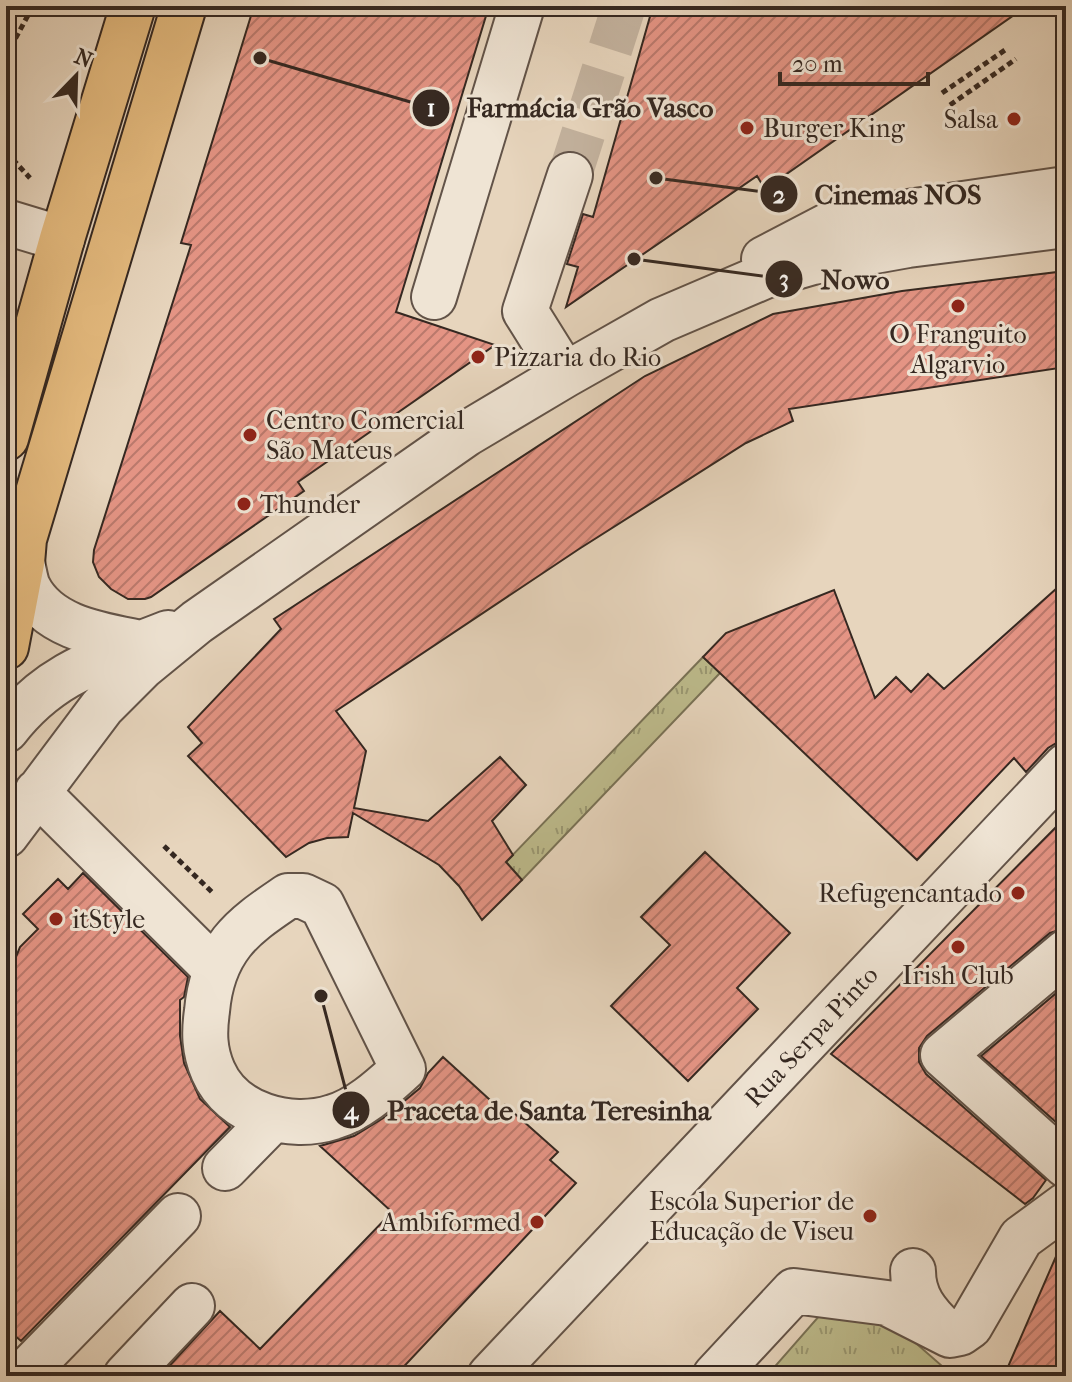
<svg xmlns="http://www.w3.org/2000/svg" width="1072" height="1382" font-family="'IM FELL French Canon',serif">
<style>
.grass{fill:url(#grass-tufts);stroke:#797256;stroke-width:2}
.building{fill:url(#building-hatch);stroke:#352821;stroke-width:2}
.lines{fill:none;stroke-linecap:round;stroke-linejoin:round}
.minor-tunnel{stroke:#c3b29e;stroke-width:44;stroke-dasharray:44 22;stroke-linecap:butt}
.minor-casing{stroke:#625348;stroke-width:48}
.major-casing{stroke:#352821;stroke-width:48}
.path{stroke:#352821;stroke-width:5;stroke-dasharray:6 4;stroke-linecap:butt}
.minor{stroke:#efe4d4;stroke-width:44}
.major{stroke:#e4ba7e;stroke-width:44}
.poi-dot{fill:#8f2418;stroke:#efe4d4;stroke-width:3}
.labels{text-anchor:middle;stroke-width:6;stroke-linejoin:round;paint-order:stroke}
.poi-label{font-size:26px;fill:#352821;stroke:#efe4d4;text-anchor:start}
.street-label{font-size:26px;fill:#352821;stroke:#efe4d4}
.leader{fill:none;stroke:#352821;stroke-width:3}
.callout-dot{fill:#352821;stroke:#efe4d4;stroke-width:3}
.mark-label{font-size:24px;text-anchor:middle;font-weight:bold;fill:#fff}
.callout-label{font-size:28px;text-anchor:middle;font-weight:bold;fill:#352821;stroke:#efe4d4;stroke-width:6;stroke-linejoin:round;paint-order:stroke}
</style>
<defs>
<pattern id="grass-tufts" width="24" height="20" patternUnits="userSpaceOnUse" patternTransform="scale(2)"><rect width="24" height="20" fill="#bdbb8c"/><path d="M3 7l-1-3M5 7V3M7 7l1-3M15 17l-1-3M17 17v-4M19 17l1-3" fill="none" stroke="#9a9872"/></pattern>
<pattern id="building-hatch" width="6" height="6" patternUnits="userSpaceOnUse" patternTransform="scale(2)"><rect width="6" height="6" fill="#e49484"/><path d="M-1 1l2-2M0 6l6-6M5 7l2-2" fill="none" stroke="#ba796c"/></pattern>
</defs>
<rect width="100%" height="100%" fill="#e7d5bd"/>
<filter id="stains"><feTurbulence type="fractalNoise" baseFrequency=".0025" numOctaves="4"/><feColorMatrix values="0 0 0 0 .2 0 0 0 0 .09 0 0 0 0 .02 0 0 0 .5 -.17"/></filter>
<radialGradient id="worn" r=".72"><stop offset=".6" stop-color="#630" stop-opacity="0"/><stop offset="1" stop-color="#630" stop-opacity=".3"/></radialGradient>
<path class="grass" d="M703,657l17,16 -198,207 -16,-18z
M827,1307l51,3 64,56 -3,10h-164l-5,-4z"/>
<path class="building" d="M254,6h235l-93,306 99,33 -197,137 6,9 -153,106 -6,2h-17l-17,-10 -12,-12 -6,-15 1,-12 97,-305 -10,-2z
M653,6h374l-262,183 -8,-13 -191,131 12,-40 -11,-3 16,-50 10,3z
M1066,271v96l-277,42 4,12 -47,22 -167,106 -243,162 30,40 -12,57 74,13 72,-64 26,28 -34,36 21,34 -7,7 16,18 -40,40 -23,-34 -20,-21 -86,-52 -5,24 -21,1 -18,5 -23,14 -98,-101 14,-13 -14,-16 93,-98 -7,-10 371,-243 128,-62 129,-23z
M1066,580v162h-8l-10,6 -22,24 -12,-14 -97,102 -214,-203 23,-24 108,-43 41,108 21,-21 15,15 17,-18 16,15z
M1066,817v111l-16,5 -123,103 -8,12v14l7,12 120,106 -13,18 -8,6 -194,-150z
M705,852l85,81 -53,55 21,21 -70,72 -77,-75 59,-61 -29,-28z
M83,873l105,104 -4,20 -4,3v36l4,27 16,36 30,28 -209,214 -15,-13v-347l14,-34 18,-18 -15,-15 35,-35 10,10z
M1066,985v146l-85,-75z
M443,1057l58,53 4,-5 53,47 -8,8 26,23 -181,193h-235l60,-65 40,38 132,-137 -72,-66 34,-10 31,-19 35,-29 8,-15z
M1066,1236v140h-62l60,-138z"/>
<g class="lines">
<path class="minor-tunnel" d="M570,175l54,-169"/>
<defs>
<path id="minor" d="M6,222l56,17
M764,259l69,-36 233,-34
M434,297l88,-291
M565,375l-40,-64 45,-136
M22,563c2,7 3,17 6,24 20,41 73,48 113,56
M6,730c45,-59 97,-71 162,-97
M37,792l179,178
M6,835l96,-128 40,-40 55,-45 269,-188 99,-59 97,-55 103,-44 48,-14 95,-17 158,-20
M288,896h15l19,9 81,164c-20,18 -43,40 -70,48 -43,14 -101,-2 -120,-46 -9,-21 -9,-39 -6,-60 2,-24 10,-50 25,-69 15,-19 37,-33 56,-46z
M1066,952l-123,103 123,110
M225,1168l48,-49
M913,1271c0,26 13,42 32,60
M22,1376l156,-160
M126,1376l66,-70
M490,1376l576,-610
M715,1376l79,-85 93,12 63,32 10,-2 10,-7 51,-88 45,-33"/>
<path id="major" d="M6,438l56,-199 71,-233
M6,647l16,-84 2,-24 160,-533"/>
</defs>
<use href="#minor" class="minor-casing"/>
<use href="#major" class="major-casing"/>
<path class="path" d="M6,56l27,-50
M942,93l66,-45
M950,105l66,-46
M6,152l24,26
M164,846l50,48"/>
<use href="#minor" class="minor"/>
<use href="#major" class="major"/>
</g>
<g class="poi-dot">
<circle cx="1014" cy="119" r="8"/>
<circle cx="747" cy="128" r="8"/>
<circle cx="958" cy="306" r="8"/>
<circle cx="478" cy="357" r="8"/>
<circle cx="250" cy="435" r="8"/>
<circle cx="244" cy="504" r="8"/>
<circle cx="1018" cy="893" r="8"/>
<circle cx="56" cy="919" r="8"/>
<circle cx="958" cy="947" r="8"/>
<circle cx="870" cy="1216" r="8"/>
<circle cx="537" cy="1222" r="8"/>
</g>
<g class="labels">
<g class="poi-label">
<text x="998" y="128" text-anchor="end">Salsa</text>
<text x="763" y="137">Burger King</text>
<text x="958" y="343" text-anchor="middle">O Franguito<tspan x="958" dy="30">Algarvio</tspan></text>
<text x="494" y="366">Pizzaria do Rio</text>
<text x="266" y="429">Centro Comercial<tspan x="266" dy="30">São Mateus</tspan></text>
<text x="260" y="513">Thunder</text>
<text x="1002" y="902" text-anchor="end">Refugencantado</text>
<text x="72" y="928">itStyle</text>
<text x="958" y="984" text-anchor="middle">Irish Club</text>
<text x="854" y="1210" text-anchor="end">Escola Superior de<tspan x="854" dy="30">Educação de Viseu</tspan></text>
<text x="521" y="1231" text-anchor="end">Ambiformed</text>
</g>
<g class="street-label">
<text transform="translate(811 1036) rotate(-47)" y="9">Rua Serpa Pinto</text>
</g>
</g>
<path class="leader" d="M260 58L431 108M656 178L779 194M634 259L784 279M321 996L351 1110"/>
<g class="callout-dot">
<circle cx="260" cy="58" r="8"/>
<circle cx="656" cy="178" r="8"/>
<circle cx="634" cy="259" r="8"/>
<circle cx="321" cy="996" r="8"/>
<circle cx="431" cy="108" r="20"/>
<circle cx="779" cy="194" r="20"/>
<circle cx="784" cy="279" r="20"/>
<circle cx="351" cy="1110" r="20"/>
</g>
<g class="mark-label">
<text x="431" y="116">1</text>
<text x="779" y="203">2</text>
<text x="784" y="287">3</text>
<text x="351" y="1119">4</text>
</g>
<g class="callout-label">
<text x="590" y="117">Farmácia Grão Vasco</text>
<text x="898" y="204">Cinemas NOS</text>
<text x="855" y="289">Nowo</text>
<text x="549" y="1120">Praceta de Santa Teresinha</text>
</g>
<rect width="1072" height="1382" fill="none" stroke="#e7d5bd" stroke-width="32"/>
<rect x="8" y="8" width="1056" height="1366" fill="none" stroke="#352821" stroke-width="4"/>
<rect x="16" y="16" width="1040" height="1350" fill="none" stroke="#352821" stroke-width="2"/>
<g transform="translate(76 76) rotate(23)" stroke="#efe4d4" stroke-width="6" paint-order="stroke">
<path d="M0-6L14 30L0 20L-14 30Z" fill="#352821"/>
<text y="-12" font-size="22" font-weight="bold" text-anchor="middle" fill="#352821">N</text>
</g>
<path d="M780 72v12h148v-12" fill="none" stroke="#352821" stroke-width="4"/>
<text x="792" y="72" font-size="24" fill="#352821" stroke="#efe4d4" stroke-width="6" paint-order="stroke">20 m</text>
<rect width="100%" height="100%" filter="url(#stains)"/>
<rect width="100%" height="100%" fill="url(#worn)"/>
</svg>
